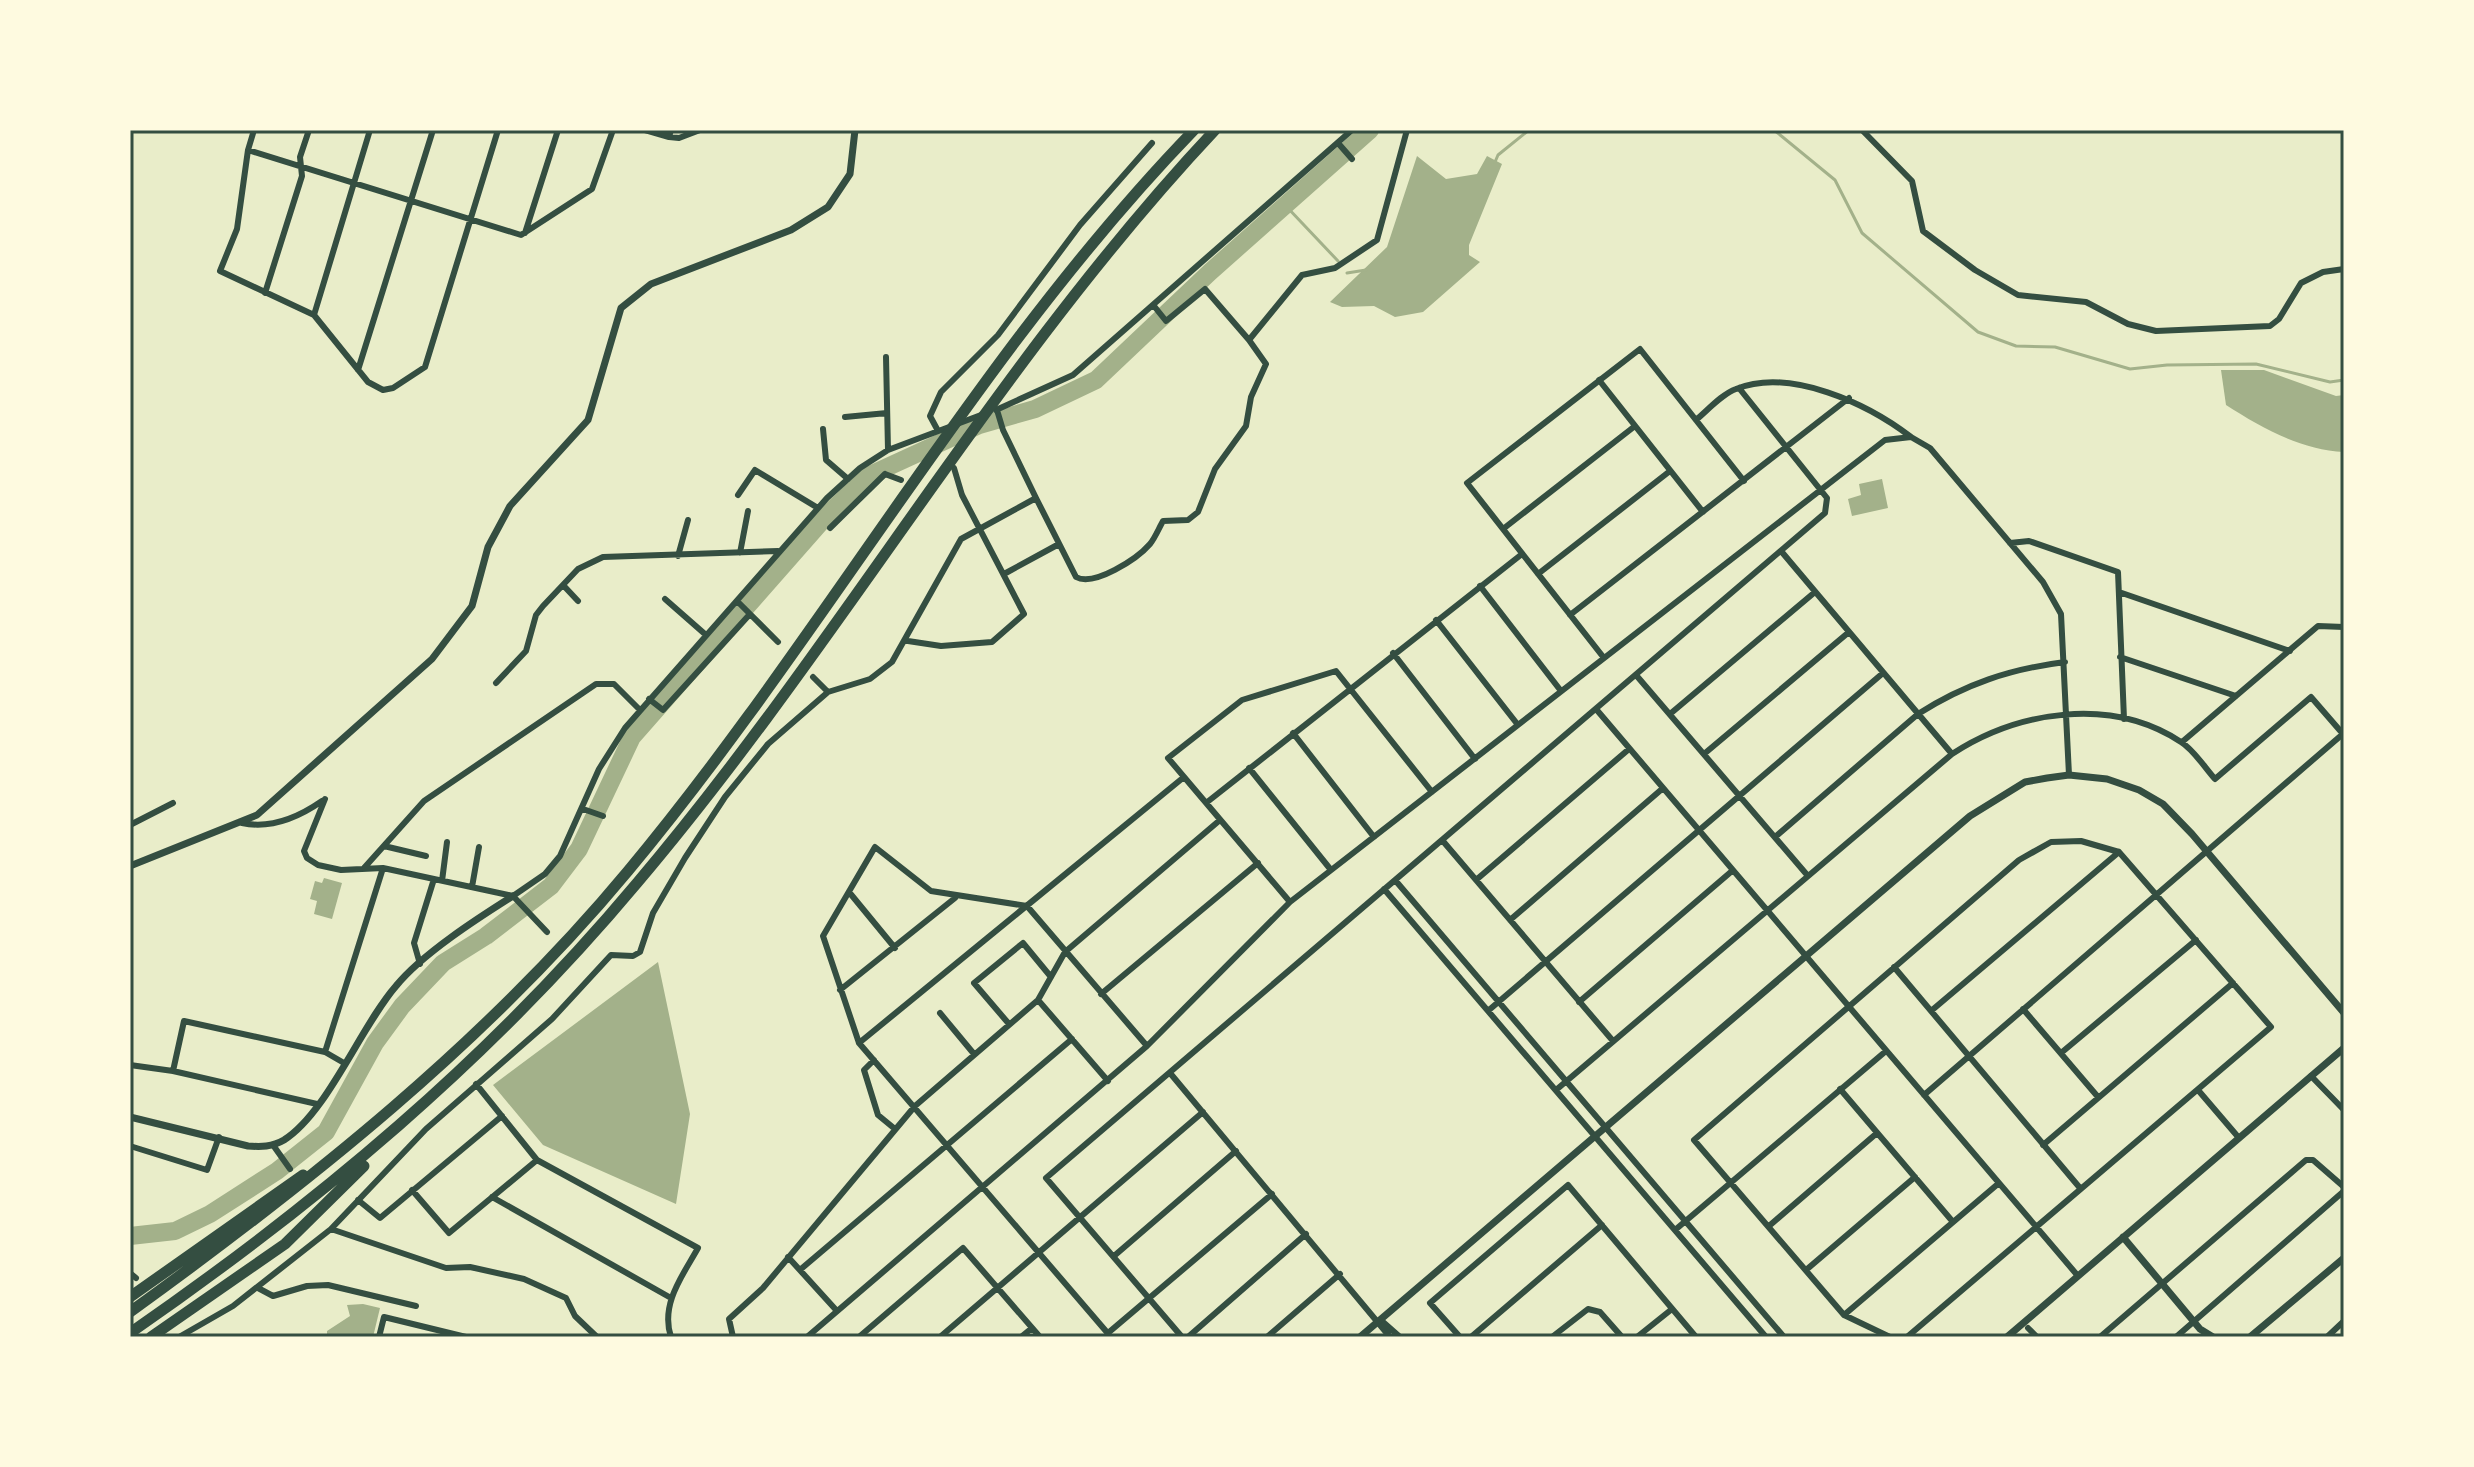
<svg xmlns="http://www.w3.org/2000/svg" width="2474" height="1467" font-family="Overpass,sans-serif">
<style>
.water{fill:#a3b18a}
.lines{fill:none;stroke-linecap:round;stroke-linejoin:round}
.stream{stroke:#a3b18a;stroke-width:3}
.river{stroke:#a3b18a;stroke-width:18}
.minor{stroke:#344e41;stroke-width:6}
.tertiary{stroke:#344e41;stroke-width:7}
.motorway{stroke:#344e41;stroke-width:11}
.neatline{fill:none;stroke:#344e41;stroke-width:3}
</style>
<rect width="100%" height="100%" fill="#e9edc9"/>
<path class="water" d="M1417,156l29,23 31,-5 10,-18 15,8 -33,81v10l11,7 -57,50 -28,5 -21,-11 -32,1 -12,-5 57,-55z
M2221,370h43l72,26 8,-1v57c-43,-2 -82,-24 -118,-47z
M1882,479l6,29 -36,8 -4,-17 13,-4 -2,-11z
M324,878l18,5 -10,36 -18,-5 3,-13 -7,-2 5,-18 7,2z
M658,962l32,152 -14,90 -133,-59 -50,-60z
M363,1304l17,4 -7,29h-46v-6l23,-15 -3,-11z"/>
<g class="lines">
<path class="stream" d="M1774,130l61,50 27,53 116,99 38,14 39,1 75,22 37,-4 89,-1 74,18 14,-2
M1495,162l3,-7 31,-25
M1285,205l53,56
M1347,273l19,-3"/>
<path class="river" d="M130,1236l45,-5 35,-17 67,-43 49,-39 49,-89 27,-37 41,-43 43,-27 65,-50 28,-37 53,-112 196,-223 40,-38 111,-51 56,-16 61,-29 114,-108 160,-142"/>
<path class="minor" d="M254,130l-6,20 -11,79 -17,42 94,44 54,67 15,8 10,-2 32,-21 73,-237
M645,130l24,7 2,-7
M1862,130l50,51 11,50 52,39 43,25 68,7 42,22 28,7 114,-5 9,-7 22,-36 22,-11 21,-3
M669,137l10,1 21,-8
M1338,143l14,16
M248,150l273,85 71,-46 21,-59
M525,233l33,-103
M265,293l37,-117 -2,-19 9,-27
M1154,306l12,15 39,-32 44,51
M314,315l56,-185
M886,357l2,93
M358,370l75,-240
M1599,380l104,132
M996,410l77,-35 279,-245
M845,417l42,-4
M1696,420c12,-10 26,-26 40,-31 54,-22 132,15 175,48
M823,429l3,31 22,19
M937,429l-7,-13 11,-24 57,-57 82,-110 72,-82
M885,474l16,6
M738,495l17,-25 63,38
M1036,498l40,79c18,10 61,-18 74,-33 5,-6 9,-16 13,-23l25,-1 10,-8 17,-43 31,-43 5,-29 15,-33 -17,-24 53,-65 33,-7 42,-28 30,-110
M830,528l55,-54
M1503,529l132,-103
M2010,543l19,-2 89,31 6,147
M1781,551l171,203
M740,553l8,-42
M678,556l10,-36
M1004,574l55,-30
M1538,574l132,-103
M563,585l15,16
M1480,586l81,105
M2119,592l171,59
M665,599l41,36
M737,601l41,41
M1570,615l279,-217
M1436,620l82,105
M908,641l33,5 51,-4 32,-28 -62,-119 -8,-27
M1393,653l82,106
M2120,657l116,39
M1604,658l-137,-175 173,-134 104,132
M1636,675l172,201
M813,677l15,15
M496,683l30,-32 10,-36 7,-9 35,-37 25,-12 175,-6
M649,699l14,11 87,-96
M1596,709l482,567
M1670,714l145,-122
M1293,733l81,104
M2182,742l136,-116 26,1
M1704,754l145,-122
M1249,768l82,102
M325,799l-21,52 3,7 11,7 23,5 42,-2 130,28 34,36
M1206,803l316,-249
M583,809l20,7
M242,823c28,6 57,-6 80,-22
M130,825l43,-22
M1775,837l143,-123c47,-30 92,-45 147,-52
M1442,840l171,201
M384,846l42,10
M364,868l60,-67 172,-117h18l26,26
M1395,880l389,457
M1476,880l153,-131
M442,881l5,-39
M472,887l7,-40
M1384,889l382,448
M849,892l46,56
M513,896l32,-22 15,-18 39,-87 26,-41 202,-230 33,-30 28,-18 93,-35
M1290,902l-122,-144 74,-58 94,-29 96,121
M1510,920l152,-131
M420,964l-6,-21 20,-64
M1894,967l186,221
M840,990l115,-92
M1101,994l157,-131
M1038,1000l70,81
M1579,1002l153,-131
M2023,1009l75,88
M1489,1010l394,-337
M1931,1011l188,-159
M940,1013l34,41
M1009,1024l-35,-41 49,-40 28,34
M859,1043l325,-266
M325,1052l58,-184
M2061,1053l135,-113
M874,1060l-10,10 14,45 17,14
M130,1065l43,6 144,33
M173,1071l11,-50 141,31 19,11
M1170,1073l220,264
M2311,1076l33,34
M476,1084l61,76 161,88c-15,27 -38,56 -27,89
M1840,1089l113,133
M1556,1090l396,-336c66,-43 159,-58 229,-12 13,8 24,26 34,37l96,-82 32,37
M2198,1090l41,48
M1924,1095l420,-362
M273,1145l17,24
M2043,1145l190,-162
M130,1146l77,24 12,-33
M412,1190l37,43 88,-73
M492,1197l179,101
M358,1200l22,18 122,-102
M1769,1226l108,-93
M331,1229l115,39 24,-1 54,12 42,19 9,18 22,21
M1675,1230l211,-179
M1114,1256l122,-105
M788,1257l49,54
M801,1269l271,-230
M1806,1270l109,-93
M130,1273l6,5
M258,1288l15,8 34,-10 21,-1 88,21
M1844,1315l155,-132
M1383,1322l17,15
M2028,1328l9,9
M1108,1333l164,-139
M179,1337l54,-31 98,-77 95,-100 126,-110 59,-64 22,1 7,-4 13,-39 32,-55 40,-61 43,-53 60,-52 42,-13 22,-17 69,-123 75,-41 -33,-68 -6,-20
M379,1337l5,-20 82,20
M733,1337l-4,-18 34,-31 152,-182 123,-106 27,-48 155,-132
M807,1337l340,-291 143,-144 595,-462 26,-3 19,11 113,134 18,32 8,161
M859,1337l104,-89 77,89
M940,1337l263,-225
M1021,1337l11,-9
M1111,1337l-252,-294 -36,-107 52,-89 56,44 96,15 120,140
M1182,1337l-136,-159 779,-665 2,-15 -88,-110
M1188,1337l118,-103
M1267,1337l73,-63
M1460,1337l-30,-34 138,-118 128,152
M1471,1337l131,-112
M1552,1337l36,-28 12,3 22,25
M1637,1337l35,-28
M1890,1337l-46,-22 -150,-175 325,-280 32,-18 30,-1 38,11 152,175 -364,310
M2100,1337l206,-177h7l31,27
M2176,1337l168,-146
M2327,1337l17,-16"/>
<path class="tertiary" d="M130,866l127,-51 175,-156 40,-53 16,-59 22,-41 78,-86 33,-112 30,-24 140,-54 37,-23 22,-33 5,-44
M130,1117l118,29c13,1 24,1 36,-6 43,-27 77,-114 112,-154 26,-32 82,-68 117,-90
M2123,1237l77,92 13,8
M1360,1337l610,-521 55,-34 22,-4 22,-3 38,4 32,11 24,14 29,30 152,179
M2007,1337l337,-289
M2250,1337l94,-79"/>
<path class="motorway" d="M130,1297l173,-122
M130,1312c180,-130 356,-270 498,-441 199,-239 350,-518 566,-741
M130,1333c189,-131 359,-273 507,-450 205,-242 360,-521 578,-753
M151,1337l134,-93 79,-78"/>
</g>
<rect width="2474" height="1467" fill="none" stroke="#fefae0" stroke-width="264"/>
<rect x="132" y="132" width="2210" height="1203" class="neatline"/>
</svg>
